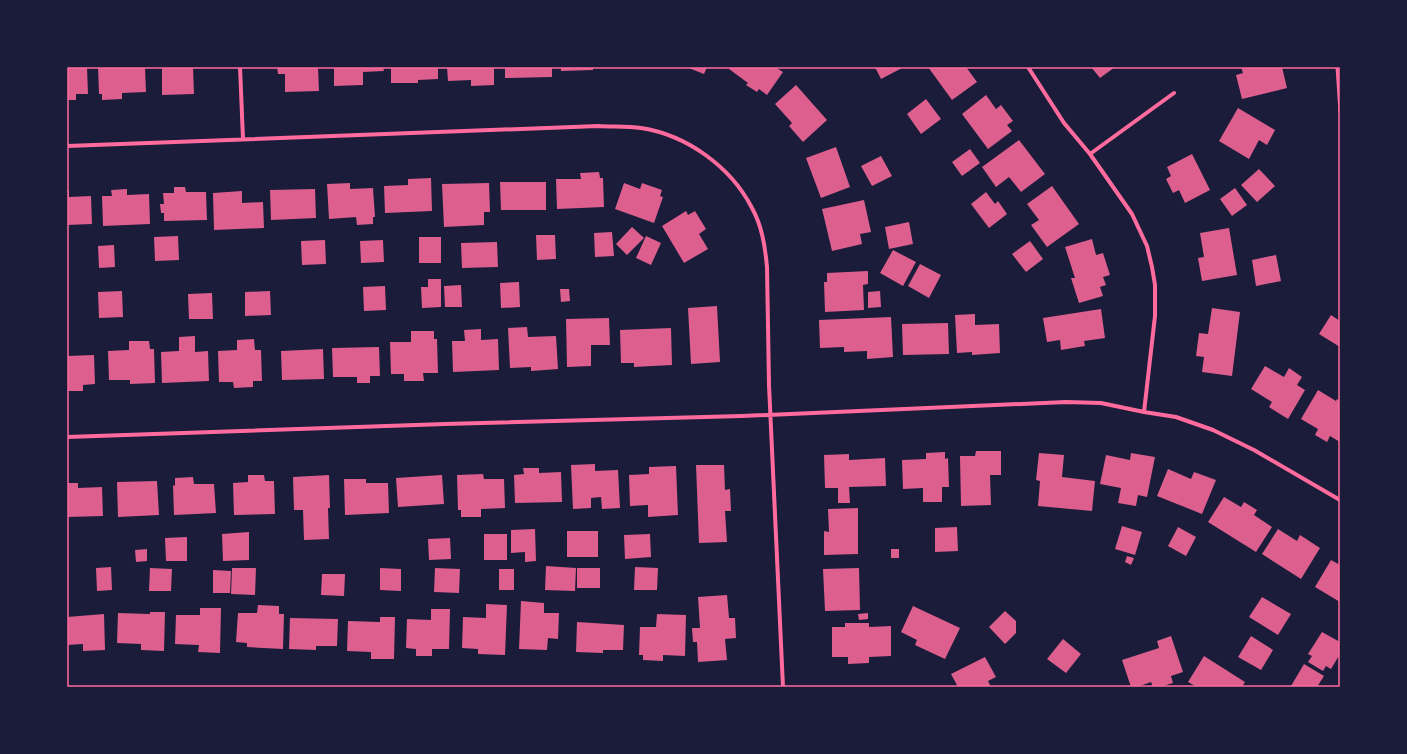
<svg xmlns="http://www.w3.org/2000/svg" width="1407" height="754" font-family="Commissioner,sans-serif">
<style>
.building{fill:#dd5f8e}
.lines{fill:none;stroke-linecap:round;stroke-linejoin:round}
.service{stroke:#ff6b9d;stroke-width:3}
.minor{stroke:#ff6b9d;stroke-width:4}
.neatline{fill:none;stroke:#ff6b9d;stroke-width:1.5}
</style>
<rect width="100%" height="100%" fill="#1b1b3a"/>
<path class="building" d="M67,67h20l1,27h-12v6h-9z
M98,67h47l1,25 -24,1v6l-20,1v-6h-3z
M162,67h31l1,27 -32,1z
M277,67h41l1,24 -34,1v-18h-7z
M334,67h49l1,4 -21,1v13l-29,1z
M391,67h47v12l-20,1v3h-27z
M447,67h47v18l-23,1v-6l-23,1z
M505,67h47v10l-47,1z
M561,67h32v3l-32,1z
M686,67h21l-3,7z
M730,67h45l8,5 -16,23 -8,-6 -2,3 -11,-7 2,-2 -19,-14z
M875,67h29l-23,12z
M928,67h38l11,15 -25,18z
M1091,67h24l-15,11z
M1241,67h41l5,21 -45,11 -6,-24 7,-2z
M796,85l31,35 -24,22 -14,-16 3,-3 -17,-19z
M986,95l10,14 5,-4 12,16 -6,4 5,6 -24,18 -26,-35z
M926,99l15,20 -20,15 -14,-20z
M1238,108l37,22 -8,15 -8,-5 -10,19 -30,-18z
M1019,140l26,34 -24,18 -12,-15 -13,10 -14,-20z
M836,147l14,40 -29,11 -15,-40z
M970,149l10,14 -18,13 -10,-14z
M1192,154l18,36 -25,13 -6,-13 -6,3 -7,-14 5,-3 -4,-9z
M881,156l11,20 -20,10 -11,-20z
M1259,169l16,17 -18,16 -16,-17z
M599,172l1,6h3l1,29 -47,2 -1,-30h25l-1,-6z
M431,178l1,33 -47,2 -1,-27 24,-1v-6z
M500,182h46v28h-45z
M350,183v6l23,-1 2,29h-2v7l-16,1 -1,-8 -27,2 -2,-35z
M489,183l1,29h-6v13l-40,2 -2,-43z
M624,183l16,6 2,-6 20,7 -2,6 3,1 -9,26 -39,-14z
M1052,186l27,38 -32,23 -16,-22 8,-5 -12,-16z
M174,187h11l1,5h20l1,28 -43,1v-8h-3l-1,-9h4l-1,-11h11z
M1235,188l12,17 -15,11 -12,-17z
M127,189v6l22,-1 1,30 -47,2 -1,-30h10l-1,-6z
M315,189l1,29 -45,2 -1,-30z
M67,190h2v7l22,-1 1,28 -25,1z
M242,191v12l21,-1 1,26 -50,2 -1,-37z
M986,192l9,12 3,-3 9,13 -18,14 -18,-24z
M864,200l7,32 -11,2 2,10 -30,7 -10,-42z
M686,211l2,4 7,-4 11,18 -7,5 9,15 -24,14 -22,-37z
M909,222l4,22 -24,5 -4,-22z
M632,227l12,11 -17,17 -11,-11z
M1229,228l8,47 -35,6 -4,-23 6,-1 -4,-24z
M612,232l2,24 -19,1 -1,-24z
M536,235h19l1,24 -19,1z
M178,236l1,24 -24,1 -1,-24z
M646,236l15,7 -10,22 -15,-7z
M419,237h22v26h-22z
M1092,239l4,16 7,-2 7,22 -7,2 3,8 -6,2 3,9 -24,7 -8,-25h4l-10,-31z
M325,240l1,24 -24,1 -1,-24z
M383,240l1,22 -23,1 -1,-22z
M1030,241l13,18 -17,13 -14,-18z
M497,242l1,25 -36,1 -1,-25z
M114,245l1,22 -16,1 -1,-22z
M893,250l23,12 -13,24 -23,-13z
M1276,255l5,26 -25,5 -4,-26z
M920,264l21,11 -12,23 -21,-12z
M868,271v13l-5,1 1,25 -39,2 -1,-30h3v-9z
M428,279h13v28l-19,1 -1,-21h7z
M519,282l1,25 -19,1 -1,-25z
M461,285l1,22h-17l-1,-21z
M385,286l1,24 -22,1 -1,-24z
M560,289h9l1,12 -9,1z
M122,291l1,26 -24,1 -1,-26z
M270,291l1,24 -26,1v-24z
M880,291l1,16 -13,1v-16z
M212,293l1,26h-24l-1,-25z
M717,306l3,56 -29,2 -3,-56z
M1212,308l28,4 -8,64 -30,-4 2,-15 -8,-1 3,-23 9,1z
M1101,309l4,29 -21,3 1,5 -24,4 -1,-10 -13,2 -4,-24z
M975,314v11l24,-1 1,29 -28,2v-3l-15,1 -2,-38z
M1331,315l9,6v26l-21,-13z
M891,317l2,40 -26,2v-8l-23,1v-5l-24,1 -1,-28z
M609,318l1,27h-19v21l-24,1 -1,-48z
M948,323l1,31 -46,1 -1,-31z
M527,327l1,10 28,-1 2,33 -27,2v-4l-21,1 -2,-40z
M671,328l1,37 -38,2v-4h-13l-1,-33z
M481,329v11l17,-1 1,31 -46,2 -1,-31h13l-1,-11z
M411,331h23v8h3l1,34h-15l1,8h-20v-7h-13l-1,-32h21z
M195,336v16l13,-1 1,30 -47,2 -1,-31 18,-1v-14z
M254,339l1,11h6l1,31h-9v6l-19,1 -1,-6h-14l-1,-31 19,-1v-10z
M129,341h20l1,8h4l1,34 -25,1v-4h-21l-1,-29 21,-1z
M379,347l1,29h-10v7h-13v-6h-24l-1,-29z
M323,349l1,30 -42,1 -1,-29z
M94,355l1,29 -12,1v6h-15l-1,-6v-29z
M1265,366l19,11 5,-9 13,9 -5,8 8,5 -17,29 -19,-12 3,-5 -21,-13z
M1318,390l18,11 1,-2 3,2v41l-10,-6 -3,6 -12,-7 3,-6 -17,-10z
M976,451h25v24h-11l1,30 -30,1 -1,-50h15z
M945,452v7l3,-1 1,29h-7v15h-19v-14l-20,1 -1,-29 24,-1v-6z
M1039,453l25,2 -2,22 33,4 -3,30 -54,-5 2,-25 -4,-1z
M1131,453l24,4 -8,40 -9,-2 -2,11 -18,-3 3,-15 -21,-4 6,-29 24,5z
M849,454v6l36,-2 1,28 -37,1 1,16h-12v-15h-13l-1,-33z
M595,464v7l23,-1 2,38 -18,1 -1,-12 -10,1v10l-18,1 -2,-44z
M696,465h28l1,25 5,-1 1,22h-6l2,31 -28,1z
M676,466l2,49 -30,2v-12l-18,1 -1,-31 20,-1v-7z
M523,468h16v5l22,-1 1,30 -47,1 -1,-28 10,-1z
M1168,469l23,10 3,-7 22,8 -14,34 -45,-18z
M483,474l1,5h20l1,29 -24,1v8h-20v-7h-3l-1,-35z
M248,475h16l1,6h9l1,33 -41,1 -1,-32 15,-1z
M329,475l1,33h-2l1,31 -25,1 -1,-30h-9l-1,-33z
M442,475l2,29 -46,3 -2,-29z
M193,477l1,7h20l2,29 -42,2 -1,-30 2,1v-8z
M344,479h22v4h22l1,30 -44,2z
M157,481l2,34 -41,2 -1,-35z
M67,483h11v5l24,-1 1,29 -36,1z
M1224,497l17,10 3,-5 13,8 -3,5 18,12 -16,25 -48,-30z
M858,508v46l-34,1v-24l5,1 -1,-23z
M1122,526l20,6 -7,23 -20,-6z
M957,527l1,24 -23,1v-24z
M1178,527l18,10 -10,19 -18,-10z
M535,529l1,32 -11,1v-10l-14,1v-23z
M1278,529l19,12 3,-6 20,13 -19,31 -39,-25z
M567,531h31v26h-31z
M249,532v28l-26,1 -1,-27z
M484,534h23v26h-23z
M650,534l1,23 -26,2 -1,-24z
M187,537v24h-21l-1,-23z
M450,538l1,21 -22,1 -1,-21z
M147,549v12l-11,1 -1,-12z
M891,549h8v9h-8z
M1127,556l7,2 -3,7 -6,-3z
M1331,560l9,5v37l-25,-15z
M546,566l30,2 -1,23 -30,-1z
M111,567l1,23 -15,1 -1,-23z
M635,567l23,1 -1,22h-23z
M150,568l22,1 -1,22h-22z
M232,568h24l-1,27 -24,-1z
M380,568l21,1v22l-21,-1z
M435,568l25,1 -1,24 -25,-1z
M577,568h23v20h-23z
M859,568l1,42 -35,1 -2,-42z
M499,569h15v21h-15z
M213,570l18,1 -1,22h-17z
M322,574h23l-1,22 -23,-1z
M727,595l2,23h6l1,20 -11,1 2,21 -29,2 -1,-20h-4l-1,-14h8l-2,-31z
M1262,597l29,17 -13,21 -29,-18z
M521,601l23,2v10h15l-1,26 -10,-1 -1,12 -28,-1z
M486,604l21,1 -2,50 -27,-1v-5l-16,-1 1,-31 23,1z
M258,605l21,1v8h5l-1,35 -36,-2v-4l-11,-1 2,-29h19z
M913,606l47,22 -15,31 -30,-14 2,-5 -16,-8z
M200,608h21l-1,45 -22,-1 1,-7 -24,-1 1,-29h24z
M431,609h19l-1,40h-17v7h-16v-7l-10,-1 1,-29 24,1z
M1005,611l11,10v12l-11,11 -16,-17z
M150,612h15l-1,39 -23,-1v-6l-24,-1 1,-30 32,1z
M868,613v6l-9,1 -1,-6z
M104,614l1,36 -22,1v-7l-16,1v-28z
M657,614l29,1 -1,41 -22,-1v6l-20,-1v-5h-4l1,-28h16z
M380,617h15l-1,42h-23v-7l-24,-1 1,-30 32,1z
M290,618l48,1 -1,27h-21v4l-27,-1z
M577,622l47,3 -1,25h-20v3l-27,-1z
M845,623h24v4l22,-1v30l-22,1v6l-21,1v-7h-16v-30h13z
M1322,632l18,10v12l-9,15 -5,-3 -3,5 -15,-9 4,-6 -4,-2z
M1171,636l12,36 -12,4 2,7 -13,4h-7l-2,-5 -14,5h-6l-9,-27 37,-12 -2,-7z
M1251,636l22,14 -12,20 -23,-13z
M1063,639l18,15 -15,19 -19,-14z
M1204,656l41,26 -3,5h-45l-9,-5z
M985,657l11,20 -8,4 3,6h-33l-7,-13z
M1304,664l20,12 -7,11h-25l-1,-1z"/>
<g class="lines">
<path class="service" d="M1337,67l3,45"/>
<path class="minor" d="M240,67l3,72
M1028,67l36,56 26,31 42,60 15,32 5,21 3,18v31l-11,96
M67,146l531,-20c14,1 29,0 43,2 46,7 90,39 111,80 10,18 13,38 15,59l2,118 14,302
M1090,154l84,-61
M67,437l378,-13 297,-8 324,-14 35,1 43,9 32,5 37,13 41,20 86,50"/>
</g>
<rect width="1407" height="754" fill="none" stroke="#1b1b3a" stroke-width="136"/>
<rect x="68" y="68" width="1271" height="618" class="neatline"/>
</svg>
